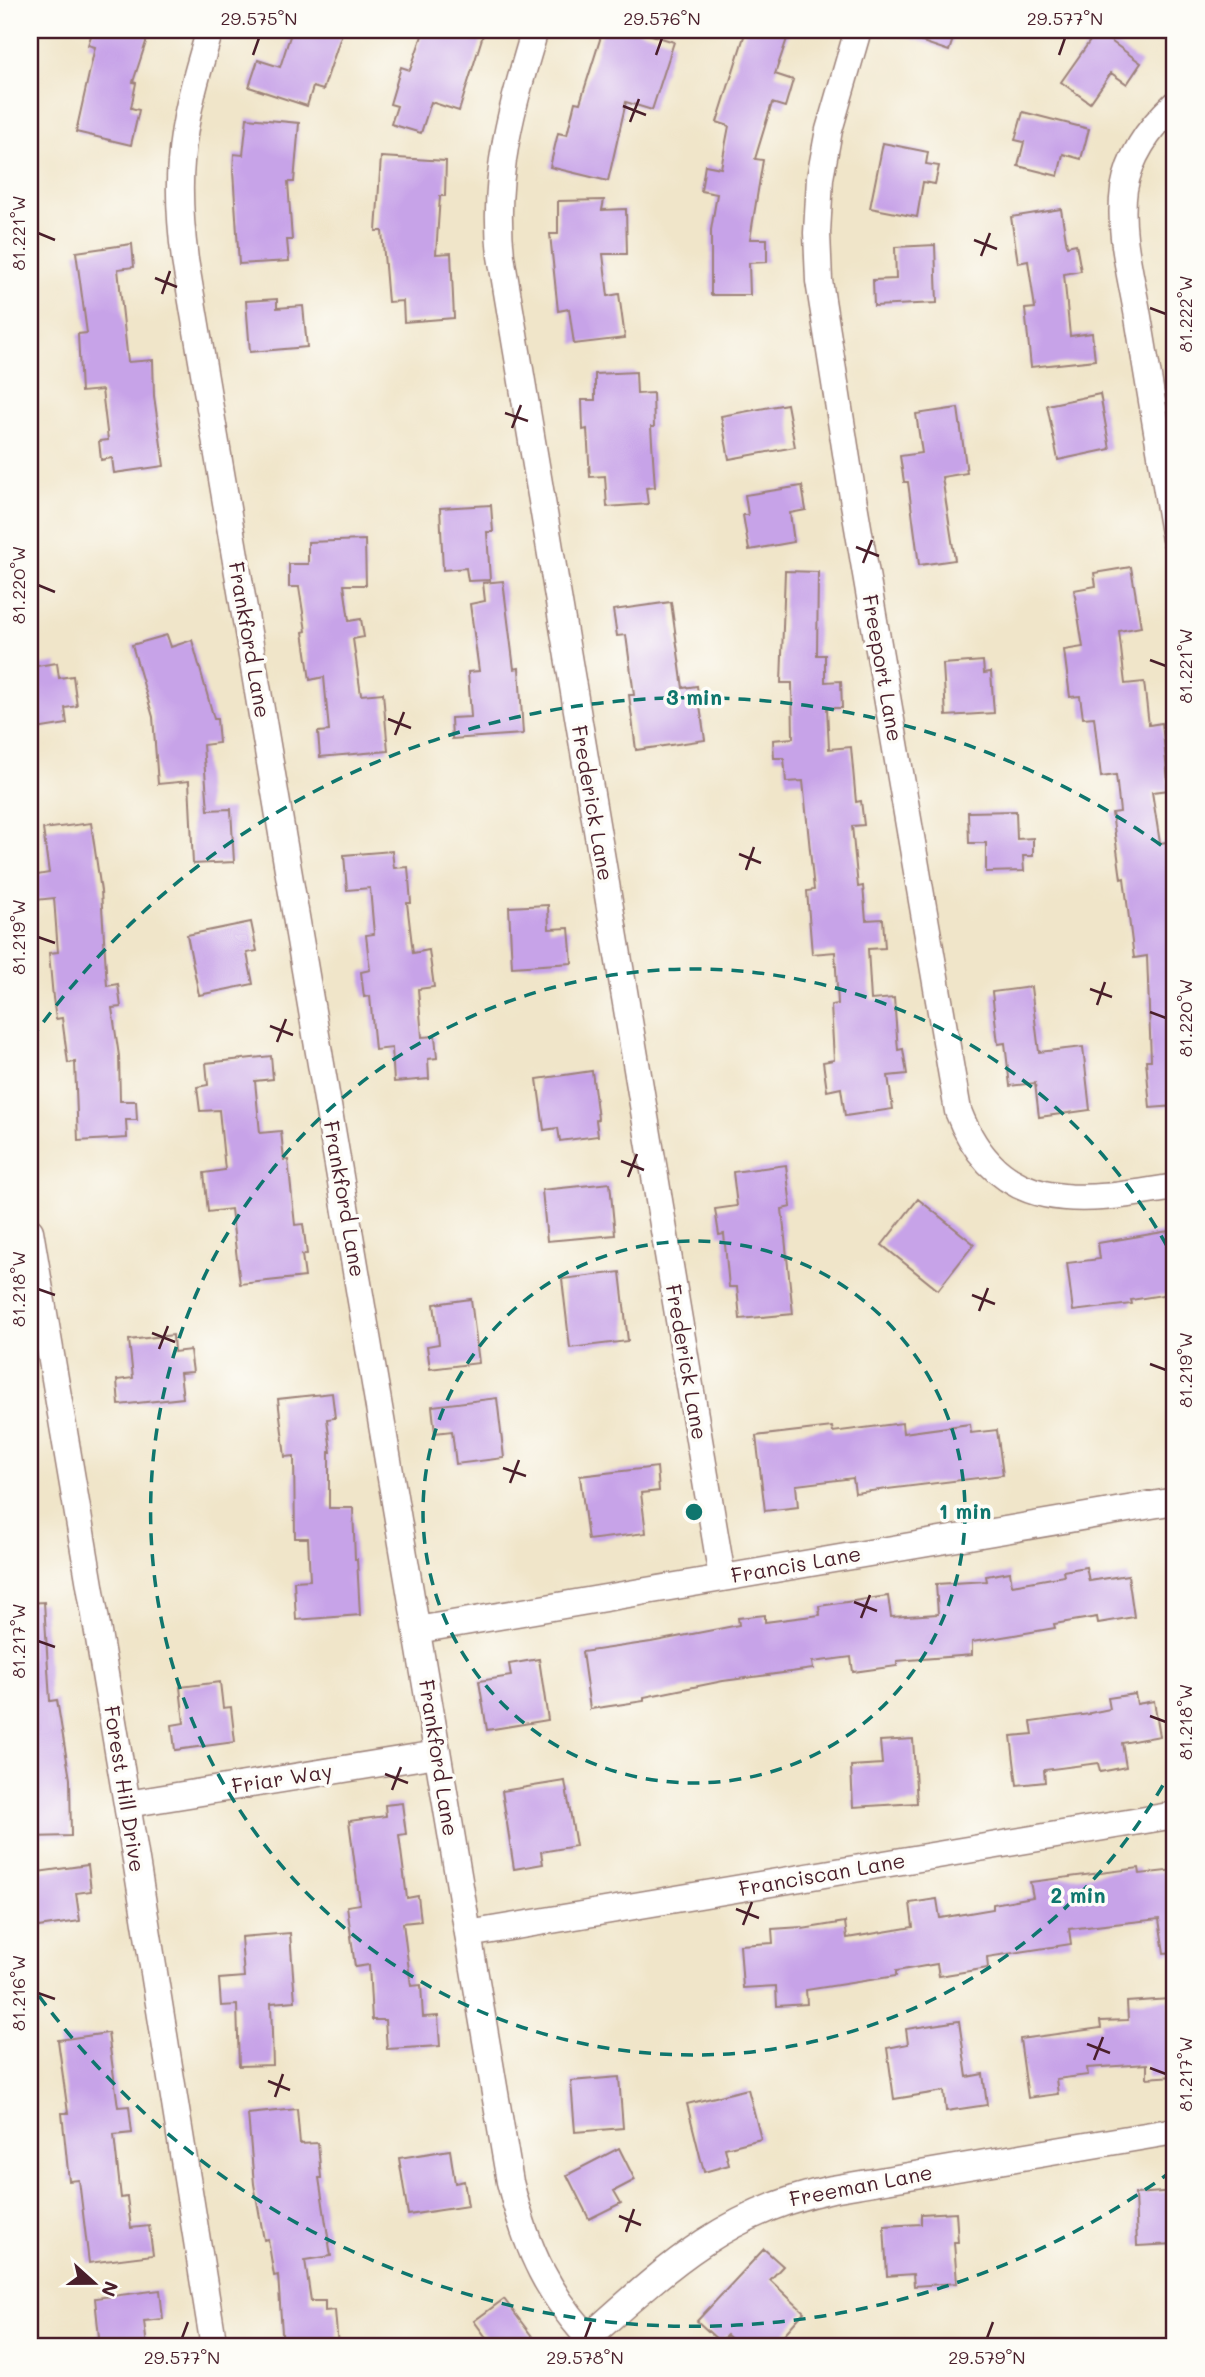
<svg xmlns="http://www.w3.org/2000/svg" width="1205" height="2377" font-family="Mali,sans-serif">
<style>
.building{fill:#c7a3e8}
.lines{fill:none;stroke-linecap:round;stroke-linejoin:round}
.street-casing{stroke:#9d827a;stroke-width:29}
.street{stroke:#fff;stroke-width:26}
.ticks{fill:none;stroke:#4a1f2b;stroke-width:2.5}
.ring{fill:none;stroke:#0f766e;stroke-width:3.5;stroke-dasharray:12 9}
.labels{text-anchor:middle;stroke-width:7;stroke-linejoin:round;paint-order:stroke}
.street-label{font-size:21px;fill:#4a1f2b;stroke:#fdfcf7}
.centre{fill:#0f766e;stroke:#fdfcf7;stroke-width:3.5}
.ring-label{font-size:21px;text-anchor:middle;font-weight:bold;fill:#0f766e;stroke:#fdfcf7;stroke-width:7;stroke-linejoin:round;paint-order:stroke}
.neatline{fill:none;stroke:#4a1f2b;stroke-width:2.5}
.ticks-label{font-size:18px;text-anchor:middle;fill:#4a1f2b}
</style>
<rect width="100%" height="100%" fill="#fdfcf7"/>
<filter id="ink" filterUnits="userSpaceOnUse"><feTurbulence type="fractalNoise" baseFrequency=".0143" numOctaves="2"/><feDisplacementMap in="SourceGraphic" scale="14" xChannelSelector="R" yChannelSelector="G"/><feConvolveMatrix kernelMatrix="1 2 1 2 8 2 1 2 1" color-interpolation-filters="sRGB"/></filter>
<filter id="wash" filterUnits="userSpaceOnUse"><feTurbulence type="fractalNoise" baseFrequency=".00686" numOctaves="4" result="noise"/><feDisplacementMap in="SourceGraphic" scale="28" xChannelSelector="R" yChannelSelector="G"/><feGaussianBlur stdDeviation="1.57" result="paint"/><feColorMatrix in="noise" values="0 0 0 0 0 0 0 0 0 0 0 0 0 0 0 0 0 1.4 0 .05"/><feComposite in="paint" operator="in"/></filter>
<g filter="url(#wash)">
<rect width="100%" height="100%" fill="#f0e5c9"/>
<g id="blocks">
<path class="building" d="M93,30h57l-17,52 3,1 -5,25 8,2 -8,35 -55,-13 19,-85 -7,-2z
M292,30h51l-20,60 -10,-3 -6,19 -58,-19 9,-27 22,7z
M424,30h44l15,5 -24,76 -28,-9 -10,31 -30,-9 6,-18 -7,-2 11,-37 9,3z
M603,30h33l38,12 -22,68 -26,-8 -18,79 -58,-14 8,-34 9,2 8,-33 5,1z
M746,30h44l-15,44 18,6 -8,27 -13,-4 -17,56 8,1 -13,79h17v23l-18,1 1,32h-39v-65l6,-36 -16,-3 4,-26 16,3 8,-42 -12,-4z
M896,30h60l-7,21 -53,-18z
M1097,31l44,32 -14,21 -16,-11 -21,30 -29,-21z
M1023,112l66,17 -8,30 -18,-5 -5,22 -40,-10 6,-24 -9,-2z
M247,118l52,5 -5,59h-6l4,58h-5l2,21 -50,3 -6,-93 1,-17 9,1z
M883,143l45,9 -2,12 13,2 -4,18 -12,-2 -6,35 -47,-9z
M381,157l65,4 -1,35h-5l-4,58 15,-1 3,65 -50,4 -1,-21 -15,1 -6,-71h-6z
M604,200l-2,10 24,-1 1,45h-24l5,42 11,-2 6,44 -51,6 -5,-35 -11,2 -8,-77h8v-33z
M1061,209l6,37 9,-2 5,27 -17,3 6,62 22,-3 3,27 -64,7 -6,-58 10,-1 -7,-47 -10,2 -7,-46z
M132,244l2,23 -16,2 10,93 25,-2 1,36 10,70 -50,7 -2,-15 -11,2 -2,-19 9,-1 -6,-50 -21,2 -3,-58 9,-1 -11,-81z
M935,245l2,58 -63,3 -1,-26 23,-1 -1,-32z
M277,299v9l26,-2 4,41 -57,5 -4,-51z
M636,372l1,22 16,-1 1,34h-3l4,60 -9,1 2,16 -41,3 -2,-31 -15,1 -3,-48 -4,1 -1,-30h13v-26z
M1100,394l10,55 -52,11 -11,-55z
M787,404l8,43 -66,12 -8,-43z
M958,408l9,65 -25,4 13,83 -36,5 -11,-83h-4l-4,-26 22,-3 -6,-39z
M802,486l4,24 -16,3 4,29 -45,8 -6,-35h5l-3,-20z
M491,505l2,27h-6l3,48 -22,1 -2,-13 -23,2 -3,-62z
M365,540l1,45h-22l5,36 12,-2 3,18 -11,2 8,56 22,-2 5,58 -68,6 -2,-25 11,-1 -5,-54 -14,3 -7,-48 3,-1 -7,-44h-10v-23h19v-22z
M1131,567l10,60 -22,4 6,53 19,-2 5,43 13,-2 7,67 -17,2 8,51 15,-2v72l-5,1 5,39v153l-25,2 -4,-48h5l-4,-104 -13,2 -10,-80 -3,1 -9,-66 8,-1 -4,-37 -15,2 -7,-60 -11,1 -3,-22 -10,1 -6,-47 19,-3 -9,-57 22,-4 -2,-13z
M785,571l33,1 -1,83h8v27l16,-1 1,27h-15l2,41 22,-2 5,55 5,-1 3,24 -12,1 6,61 5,-1 3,34 17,-1 2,29 -17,1 3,51 23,-2 4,52 5,-1 4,25 -19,2 5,33 -48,7 -4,-28 -14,3 -4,-29 11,-2 -3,-55 7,-1 -3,-52 -23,2 -5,-63 7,-1 -11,-109 -17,1 -2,-24h-10l-1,-18 20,-2 -1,-55h-11z
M503,581l11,88 5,-1 4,66 -71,5 -1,-21 20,-1 -3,-45 11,-1 -9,-67 15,-3 -2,-18z
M671,602l12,86 14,-2 8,54 -69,10 -7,-55h5l-8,-60 -9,1 -4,-26z
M167,635l4,12 21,-7 22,79h3l2,24 -16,2 5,65 23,-1 3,53 -41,2 -4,-83 -31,3 -5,-67 -21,-72z
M983,661l1,12 7,-1 3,41 -48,3 -3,-52z
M57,663l2,15 14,-2 4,30 -12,2 2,16 -37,6v-63z
M1016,811l1,28 16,-1v18h-10l1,15 -38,1v-29h-17l-1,-31z
M91,823l10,68 6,95 11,-2 3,23 -9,1 7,48 1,45h16l1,19h-11l1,18 -49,3 -3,-79 -7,1 -6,-45 -6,1 -3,-21 -4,-45 9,-1 -4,-54 -18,2 -4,-24 17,-3 -6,-44z
M392,851l2,17 14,-1 3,36h-4l6,50 16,-3 5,37 -16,2 4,48 13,-1 2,22 -9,1 1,20 -35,3 -2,-34 -17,2 -5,-54 -6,1 -3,-25 9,-2 -4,-35 8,-1 -4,-46 -23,2 -3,-35z
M548,905l1,24 20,-1 3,35 -60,4 -3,-60z
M251,922l6,29 -10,2 6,31 -54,11 -12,-60z
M1031,987l8,65 44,-5 7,63 -51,7 -4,-34 -25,3 -5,-43 -7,1 -6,-52z
M271,1056l2,23 -18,2 5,52 21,-2 3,29h4l7,65 8,-1 4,30 -5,1 3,22 -65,7 -9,-75 -23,3 -4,-39 21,-3 -6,-60 -19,1 -3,-24 11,-2 -2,-22z
M592,1071l6,48 -2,1 2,16 -38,5 -2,-13 -14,2 -7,-51z
M786,1165l5,42 -9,2 11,105 -53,5 -3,-32h-8l-5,-53 -5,1 -4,-26 22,-3 -4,-34z
M610,1183l5,52 -68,6 -5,-51z
M918,1199l56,45 -36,46 -56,-45z
M1175,1230v63l-44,7 1,4 -59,7 -6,-48 33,-4 -2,-16z
M620,1272l8,69 -58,7 -8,-69z
M471,1299l8,64 -49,6 -3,-23 12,-2 -5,-40z
M173,1335l1,17 16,-2 3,22 -13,1 3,25 -64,7 -2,-25 16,-2 -4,-38z
M332,1393l3,25 -8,1 4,33h-2v56h24l2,51h2l3,56 -64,5 -2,-39 16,-1 -2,-42h-13l-1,-82 -9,1 -7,-58z
M497,1398l7,60 -48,6 -4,-33 -17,2 -3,-27z
M902,1423l1,10 67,-9 1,9 26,-3 6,45 -148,18 -2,-15 -57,7 2,22 -33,4 -9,-75 76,-9 1,5z
M657,1467l2,24 -18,2 5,40 -58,7 -8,-64z
M1086,1567l3,14 39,-6 6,42 -36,6 -1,-6 -43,7 1,4 -83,14v13l-75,6v5l-44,6 -2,-15 -39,5 1,7 -90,12 -79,16v4l-54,8 -8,-57 69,-10 88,-17 -1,-7 27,-3v7l55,-7 -1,-9 69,-10 3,21 47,-3 -2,-30 51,-3 -1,-5 24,-4 2,13 52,-9 -1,-5z
M44,1602l6,99 7,-1 13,79 1,57 -40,1 -1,-234z
M539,1659l9,61 -61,10 -8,-49 32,-5 -2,-12z
M220,1682l3,26 8,-1 4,35 -60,8 -3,-25 12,-2 -4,-36z
M1135,1694l2,10 17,-3 6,35 -38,7 4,24 -26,5 -2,-9 -54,7 1,12 -28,3 -6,-49 22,-2 -2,-12 59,-8v-1l20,-4 -2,-11z
M913,1739l4,64 -64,4 -2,-41 31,-2 -2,-23z
M565,1781l11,65 -35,6 2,12 -29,5 -12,-78z
M402,1803l4,31 -7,1 8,63 11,-2 3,25 -18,2 8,63 10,-1 2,32 15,-1 2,30 -53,3 -2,-29h-13l-3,-55 -14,2 -8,-61 13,-2 -11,-83 37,-5 -1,-11z
M88,1865l3,26 -15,2 4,28 -42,6 -2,-15 -6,1v-40z
M1139,1868l1,6 35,-4v82l-11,1 -5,-34 -90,10 2,15 -84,13 1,11 -49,8 -2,-12 -41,7v5l-90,14 1,14 -30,2 -1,-20 -33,2 -3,-43 33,-2 -1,-14 30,-2 1,2 42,-7 2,16 66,-11 -3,-24 27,-4 3,19 53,-9v-5l40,-7 -3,-15z
M290,1933l5,68 -24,2 2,62 -34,1 -2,-61 -16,1 -2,-27 25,-2 -3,-40z
M1169,1999l5,77 -27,2v-14l-60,4 1,7 -32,4 2,15 -30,4 -8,-59 81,-11 -1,-7 28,-1 -1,-18z
M959,2021l8,56 16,-3 4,31 -41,6 -2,-20 -50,8 -7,-51 21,-4 -2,-15z
M108,2033l10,74 11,-1 3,27 -18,2 7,63 6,-1 4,31 18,-2 4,29 -64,8 -10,-83 -10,1 -7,-68h6l-10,-73z
M619,2077l4,51 -48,4 -4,-51z
M748,2089l13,50 -36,9 4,17 -25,7 -17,-68z
M297,2109l3,35 18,-1 3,35h-2l12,78 -26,4 6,41h14v10l10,-1 3,37h-55l-5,-72 -4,1 -6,-37 -4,1 -10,-56 -6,-70z
M619,2148l16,32 -21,11 7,12 -32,16 -22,-44z
M450,2150l5,33 9,-2 4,25 -60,9 -9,-57z
M1175,2191v53l-38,2 -2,-52z
M956,2212l2,30h-4l3,41 -43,3 -1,-12 -26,2 -3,-50 37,-2v-10z
M764,2249l19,17 -13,14 34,32 -31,35h-33l-13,-12 -7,7 -23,-21z
M160,2290l3,29 -19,2 3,26h-47l-5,-49z
M504,2299l36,48h-47l-19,-26z"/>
</g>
</g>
<g filter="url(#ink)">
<use href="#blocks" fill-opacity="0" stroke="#9d827a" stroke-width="2"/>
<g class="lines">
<defs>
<path id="street" d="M210,30c-13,43 -26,87 -29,132 -3,33 0,66 4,98l325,1922c17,69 38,114 87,165
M535,30c-23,77 -43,144 -34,226l221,1321
M858,30l-29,100 -9,48 -3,55 2,48 35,223 104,607c41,107 126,91 217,76
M1175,104c-25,23 -45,50 -51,85 -6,42 7,87 14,128 12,74 25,148 37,222
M30,1231l97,573 87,543
M417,1630l758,-129
M127,1804l310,-50
M468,1934l707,-119
M588,2338c78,-70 138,-127 244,-149l343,-58"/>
</defs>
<use href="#street" class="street-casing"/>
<use href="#street" class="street"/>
</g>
</g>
<path class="ticks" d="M253,55l6,-17M656,55l6,-17M1059,55l6,-17M623,106l23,9M630,122l9,-23M38,233l17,7M974,240l23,9M981,256l9,-23M155,278l22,9M162,294l8,-23M1150,308l16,6M505,413l23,8M512,428l9,-23M856,547l23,9M863,563l9,-23M38,585l17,7M1150,660l16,6M388,719l23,9M395,735l9,-23M739,854l22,9M746,870l8,-23M38,937l17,6M1090,989l22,8M1097,1005l8,-23M1150,1012l16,6M270,1026l23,9M277,1042l9,-23M621,1161l23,9M628,1177l9,-23M38,1289l17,6M972,1295l23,9M979,1311l9,-23M152,1333l23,9M159,1349l9,-23M1150,1364l16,6M503,1468l23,8M510,1483l9,-23M854,1602l23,9M861,1618l9,-23M38,1641l17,6M1150,1716l16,6M385,1774l23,9M392,1790l9,-23M736,1909l23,9M743,1925l9,-23M38,1993l17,6M1087,2044l23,9M1094,2060l9,-23M1150,2068l16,6M268,2081l22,9M275,2097l8,-23M619,2216l22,9M626,2232l8,-23M182,2338l6,-16M585,2338l6,-16M987,2338l6,-16"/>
<g class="ring">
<circle cx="694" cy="1512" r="271"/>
<path d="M1173 1767A543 543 0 1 1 1173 1257"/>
<path d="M1172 2171A814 814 0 0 1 31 1985M31 1039A814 814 0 0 1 1172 853"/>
</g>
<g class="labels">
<g class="street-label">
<text transform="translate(249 640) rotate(80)" y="7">Frankford Lane</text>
<text transform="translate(882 668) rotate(80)" y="7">Freeport Lane</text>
<text transform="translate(592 803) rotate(80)" y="7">Frederick Lane</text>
<text transform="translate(344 1199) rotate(80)" y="7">Frankford Lane</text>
<text transform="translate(686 1362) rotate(80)" y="7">Frederick Lane</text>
<text transform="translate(796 1565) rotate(-10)" y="7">Francis Lane</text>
<text transform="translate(438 1758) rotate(81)" y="7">Frankford Lane</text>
<text transform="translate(282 1779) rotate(-9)" y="7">Friar Way</text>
<text transform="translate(124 1789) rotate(81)" y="7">Forest Hill Drive</text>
<text transform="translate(822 1875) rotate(-10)" y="7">Franciscan Lane</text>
<text transform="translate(861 2186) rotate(-11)" y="7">Freeman Lane</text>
</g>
</g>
<circle cx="694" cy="1512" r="10" class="centre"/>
<g class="ring-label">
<text x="694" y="705">3 min</text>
<text x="965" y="1519">1 min</text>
<text x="1078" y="1903">2 min</text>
</g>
<rect width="1205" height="2377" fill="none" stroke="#fdfcf7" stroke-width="77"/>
<g transform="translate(94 2283) rotate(111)" stroke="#fdfcf7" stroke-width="5" paint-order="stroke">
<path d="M0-5L12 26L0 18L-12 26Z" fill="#4a1f2b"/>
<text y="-10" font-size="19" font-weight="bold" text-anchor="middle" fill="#4a1f2b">N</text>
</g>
<rect x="38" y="38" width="1128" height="2300" class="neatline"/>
<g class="ticks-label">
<text x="259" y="25">29.575°N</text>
<text x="662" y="25">29.576°N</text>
<text x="1065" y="25">29.577°N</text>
<text transform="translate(19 233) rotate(-90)" y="6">81.221°W</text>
<text transform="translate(1186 314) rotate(-90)" y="6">81.222°W</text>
<text transform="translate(19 585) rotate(-90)" y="6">81.220°W</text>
<text transform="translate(1186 666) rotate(-90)" y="6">81.221°W</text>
<text transform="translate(19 937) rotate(-90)" y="6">81.219°W</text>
<text transform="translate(1186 1018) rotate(-90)" y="6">81.220°W</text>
<text transform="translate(19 1289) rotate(-90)" y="6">81.218°W</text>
<text transform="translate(1186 1370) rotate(-90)" y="6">81.219°W</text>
<text transform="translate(19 1641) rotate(-90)" y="6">81.217°W</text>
<text transform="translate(1186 1722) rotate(-90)" y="6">81.218°W</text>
<text transform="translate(19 1993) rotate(-90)" y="6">81.216°W</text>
<text transform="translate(1186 2074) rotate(-90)" y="6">81.217°W</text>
<text x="182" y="2364">29.577°N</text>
<text x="585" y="2364">29.578°N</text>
<text x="987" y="2364">29.579°N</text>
</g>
</svg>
